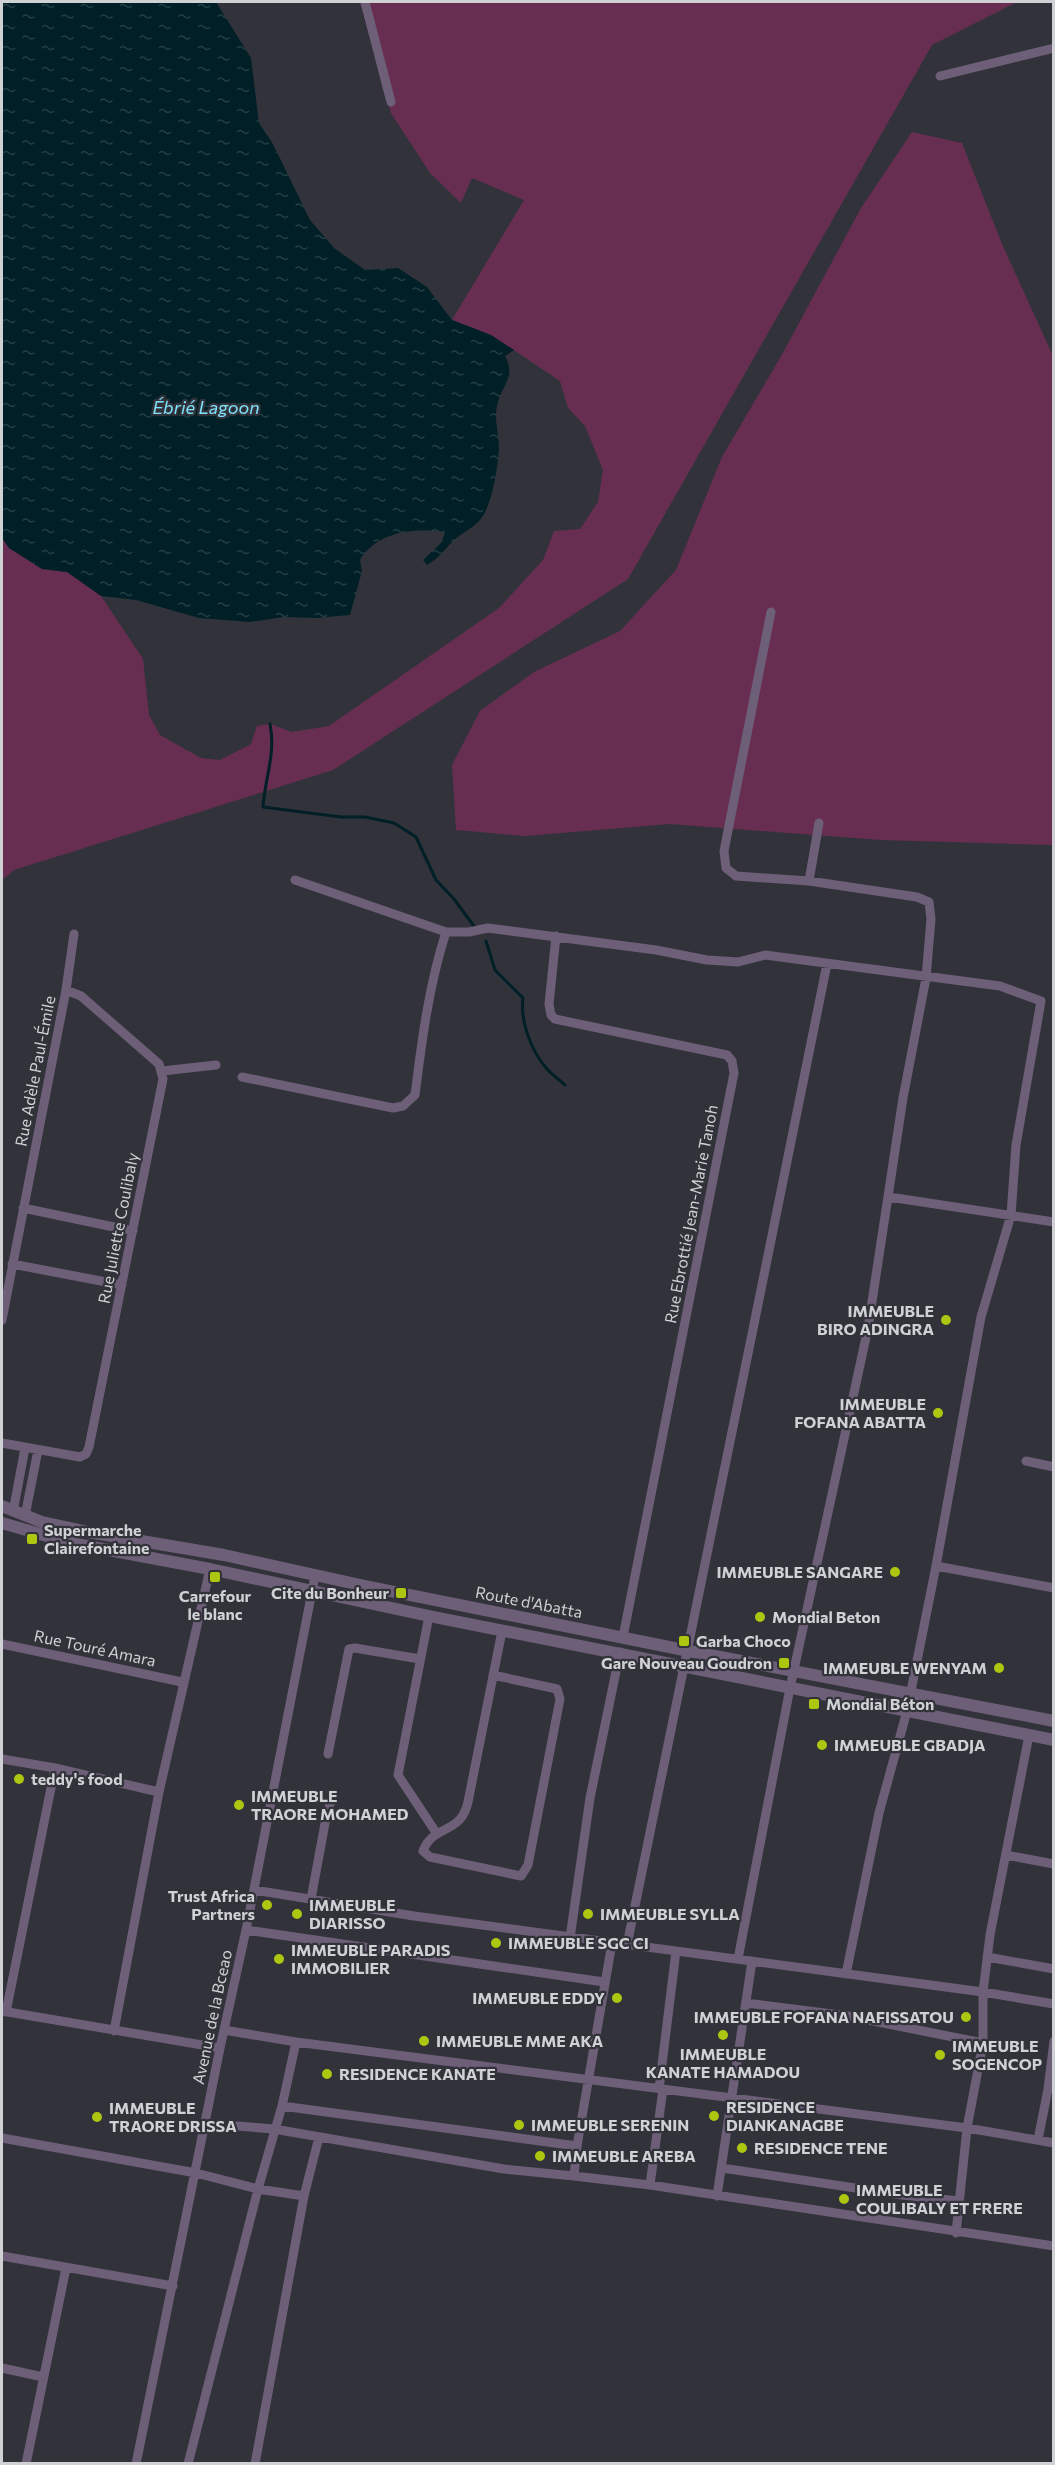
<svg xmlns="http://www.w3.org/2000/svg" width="1055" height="2465" font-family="Commissioner,sans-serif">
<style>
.green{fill:#672e51}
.water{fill:url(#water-ripples)}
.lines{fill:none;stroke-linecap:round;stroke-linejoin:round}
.stream{stroke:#011f26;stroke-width:3}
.minor{stroke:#6e5f78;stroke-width:9}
.tertiary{stroke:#6e5f78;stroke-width:12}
.poi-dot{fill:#adc610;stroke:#32333a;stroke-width:2}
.labels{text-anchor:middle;stroke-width:4.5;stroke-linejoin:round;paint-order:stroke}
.street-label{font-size:16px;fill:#d0d1d5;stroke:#32333a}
.poi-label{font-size:16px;font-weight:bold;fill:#d0d1d5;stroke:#32333a;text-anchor:start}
.water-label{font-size:18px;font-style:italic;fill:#7de2fb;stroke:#32333a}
</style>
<defs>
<pattern id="water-ripples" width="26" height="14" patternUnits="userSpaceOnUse" patternTransform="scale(1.5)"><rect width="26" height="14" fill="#011f26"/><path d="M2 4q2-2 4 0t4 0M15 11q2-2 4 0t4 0" fill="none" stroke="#253e45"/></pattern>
</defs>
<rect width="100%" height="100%" fill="#32333a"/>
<path class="green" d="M360,2h657l-85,43 -304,534 -295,191 -319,100 -12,10v-342l7,10 33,21 25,3 34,24 42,63 6,56 11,20 41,23 19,2 31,-16 6,-18 13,-2 22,8 37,-6 170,-118 44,-48 11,-29 26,-2 18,-27 5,-32 -18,-44 -17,-18 -8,-27 -69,-46 -39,-15 72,-120 -52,-22 -11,25 -31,-30 -39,-60z
M912,132l50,11 40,101 51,112v489l-172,-5 -211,-16 -145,12 -69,-6 -4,-65 28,-54 54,-39 86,-41 56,-61 46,-113 62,-106 77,-143z"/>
<path class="water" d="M2,2h214l35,56 8,65 14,21 37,76 24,28 31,22 33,-2 29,19 25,33 39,15 23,15 -9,6c12,22 -4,29 -8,50 -3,14 2,28 2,42 -1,19 -7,60 -20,73 -7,8 -18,12 -26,20 -9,9 -15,18 -26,24l-4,-5 19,-18 3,-10c-31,-4 -67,-1 -85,28l2,11 -12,44 -34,3 -32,-1 -34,5 -51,-4 -63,-18 -35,-4 -34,-24 -25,-3 -33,-21 -7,-10z"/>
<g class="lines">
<path class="stream" d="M270,724c6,29 -5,54 -7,83l78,10h24l29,6 22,14 20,43 18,19 22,30
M486,941l9,29 28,28c-3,23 8,53 24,71 5,6 13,11 18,16"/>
<path class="minor" d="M365,2l26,100
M940,76l114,-28
M295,880l151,52
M809,881l10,-58
M556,936l-7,68 2,11 4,4 172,36 5,6 2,12 -111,564
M162,1071l54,-6
M242,1077l151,31 10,-2 12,-11c7,-56 14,-110 31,-163h23l19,-4 168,22 51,10 31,2 27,-7 235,31 41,15 -25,144 -5,70 -30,102 -45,249 -29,145 -28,102 -33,161
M889,1197l165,25
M23,1208l110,23
M12,1264l110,21
M2,1320l64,-330 8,-56
M2,1443l78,14 6,-3 3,-7 74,-368 -4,-15 -78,-68 -15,-6
M1026,1461l28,6
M13,1512l12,-64
M25,1516l13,-66
M936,1566l118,22
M429,1616l-31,159 39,59
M2,1644l180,38
M493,1675l64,14 3,10 -32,166 -7,11 -91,-19 -7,-6c11,-29 40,-14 46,-54l33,-166
M328,1754l21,-105 6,-1 65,11
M2,1759l53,9 104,24
M1006,1855l48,9
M254,1890l160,26 569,76 71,12
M311,1899l15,-81 6,-21
M246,1930l358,52
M570,1938l20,-140 30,-146
M627,1945c69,-327 133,-654 200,-981
M987,1957l67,12
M738,1959l52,-271 78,-360 35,-230 23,-120 5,-59 -2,-17 -12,-5 -108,-16 -73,-5 -10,-8 -2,-17 47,-239
M746,2003l102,13 135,27
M2,2011l218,37
M6,2012l49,-244
M224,2030l72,12 671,86 87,15
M114,2031l45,-239 51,-223
M659,2089l17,-138
M282,2106l295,40 35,-203
M237,2126l37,3 230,40 70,7
M2,2138l194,35 62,16 46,7 -49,268
M1038,2140l10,-51 6,-48
M577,2146l-3,30 76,9 404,61
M722,2168l180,27 57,6
M650,2185l13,-96
M304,2196l15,-59
M717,2196l35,-235
M956,2233l11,-105 16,-85v-51l7,-57 39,-200
M2,2256l171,30
M2,2368l41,9
M26,2464l40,-196
M136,2464l84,-416 26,-118 69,-354
M188,2464l70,-275 24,-83 14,-64"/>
<path class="tertiary" d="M2,1506l40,16 46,10 136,23 141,31 324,65 365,70
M2,1523l69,20 139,26 219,47 625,124"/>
</g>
<g class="poi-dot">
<circle cx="946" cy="1320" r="6"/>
<circle cx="938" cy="1413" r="6"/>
<rect x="26" y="1533" width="12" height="12" rx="3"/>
<circle cx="895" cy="1572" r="6"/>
<rect x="209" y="1571" width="12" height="12" rx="3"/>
<rect x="395" y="1587" width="12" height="12" rx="3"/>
<circle cx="760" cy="1617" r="6"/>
<rect x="678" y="1635" width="12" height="12" rx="3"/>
<rect x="778" y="1657" width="12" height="12" rx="3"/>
<circle cx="999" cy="1668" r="6"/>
<rect x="808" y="1698" width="12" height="12" rx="3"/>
<circle cx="822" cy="1745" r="6"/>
<circle cx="19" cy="1779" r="6"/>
<circle cx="239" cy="1805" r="6"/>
<circle cx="267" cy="1905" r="6"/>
<circle cx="297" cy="1914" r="6"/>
<circle cx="588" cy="1914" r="6"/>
<circle cx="496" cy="1943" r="6"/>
<circle cx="279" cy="1959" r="6"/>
<circle cx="617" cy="1998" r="6"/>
<circle cx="966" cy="2017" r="6"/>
<circle cx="723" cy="2035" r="6"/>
<circle cx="424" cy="2041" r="6"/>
<circle cx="940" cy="2055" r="6"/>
<circle cx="327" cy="2074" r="6"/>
<circle cx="714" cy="2116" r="6"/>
<circle cx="97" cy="2117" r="6"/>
<circle cx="519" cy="2125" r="6"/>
<circle cx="742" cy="2148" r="6"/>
<circle cx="540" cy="2156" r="6"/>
<circle cx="844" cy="2199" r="6"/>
</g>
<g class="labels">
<g class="street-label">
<text transform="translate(35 1071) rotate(-79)" y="6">Rue Adèle Paul-Émile</text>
<text transform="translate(691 1214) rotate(-79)" y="6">Rue Ebrottié Jean-Marie Tanoh</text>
<text transform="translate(118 1228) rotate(-79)" y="6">Rue Juliette Coulibaly</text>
<text transform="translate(529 1602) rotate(11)" y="6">Route d'Abatta</text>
<text transform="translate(95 1648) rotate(12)" y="6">Rue Touré Amara</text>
<text transform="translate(212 2017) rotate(-78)" y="6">Avenue de la Bceao</text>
</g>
<g class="poi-label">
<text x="934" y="1317" text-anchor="end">IMMEUBLE<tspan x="934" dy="18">BIRO ADINGRA</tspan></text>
<text x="926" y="1410" text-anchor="end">IMMEUBLE<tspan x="926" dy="18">FOFANA ABATTA</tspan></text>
<text x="44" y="1536">Supermarche<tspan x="44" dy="18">Clairefontaine</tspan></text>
<text x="883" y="1578" text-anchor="end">IMMEUBLE SANGARE</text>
<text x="389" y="1599" text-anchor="end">Cite du Bonheur</text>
<text x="215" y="1602" text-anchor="middle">Carrefour<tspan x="215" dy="18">le blanc</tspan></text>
<text x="772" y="1623">Mondial Beton</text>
<text x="696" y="1647">Garba Choco</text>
<text x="772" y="1669" text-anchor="end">Gare Nouveau Goudron</text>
<text x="987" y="1674" text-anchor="end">IMMEUBLE WENYAM</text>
<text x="826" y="1710">Mondial Béton</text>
<text x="834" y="1751">IMMEUBLE GBADJA</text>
<text x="31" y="1785">teddy's food</text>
<text x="251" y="1802">IMMEUBLE<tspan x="251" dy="18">TRAORE MOHAMED</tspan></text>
<text x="255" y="1902" text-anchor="end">Trust Africa<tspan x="255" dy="18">Partners</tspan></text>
<text x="309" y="1911">IMMEUBLE<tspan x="309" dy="18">DIARISSO</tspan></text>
<text x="600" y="1920">IMMEUBLE SYLLA</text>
<text x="508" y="1949">IMMEUBLE SGC CI</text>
<text x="291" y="1956">IMMEUBLE PARADIS<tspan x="291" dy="18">IMMOBILIER</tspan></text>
<text x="605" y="2004" text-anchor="end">IMMEUBLE EDDY</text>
<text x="954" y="2023" text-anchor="end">IMMEUBLE FOFANA NAFISSATOU</text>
<text x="436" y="2047">IMMEUBLE MME AKA</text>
<text x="952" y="2052">IMMEUBLE<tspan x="952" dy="18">SOGENCOP</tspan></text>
<text x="723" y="2060" text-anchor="middle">IMMEUBLE<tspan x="723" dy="18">KANATE HAMADOU</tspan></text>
<text x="339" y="2080">RESIDENCE KANATE</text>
<text x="726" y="2113">RESIDENCE<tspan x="726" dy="18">DIANKANAGBE</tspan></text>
<text x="109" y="2114">IMMEUBLE<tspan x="109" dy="18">TRAORE DRISSA</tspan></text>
<text x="531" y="2131">IMMEUBLE SERENIN</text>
<text x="754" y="2154">RESIDENCE TENE</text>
<text x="552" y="2162">IMMEUBLE AREBA</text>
<text x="856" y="2196">IMMEUBLE<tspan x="856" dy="18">COULIBALY ET FRERE</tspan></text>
</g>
<g class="water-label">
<text x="206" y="414">Ébrié Lagoon</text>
</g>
</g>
<rect width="1055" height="2465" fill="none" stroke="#d0d1d5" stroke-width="6"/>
</svg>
